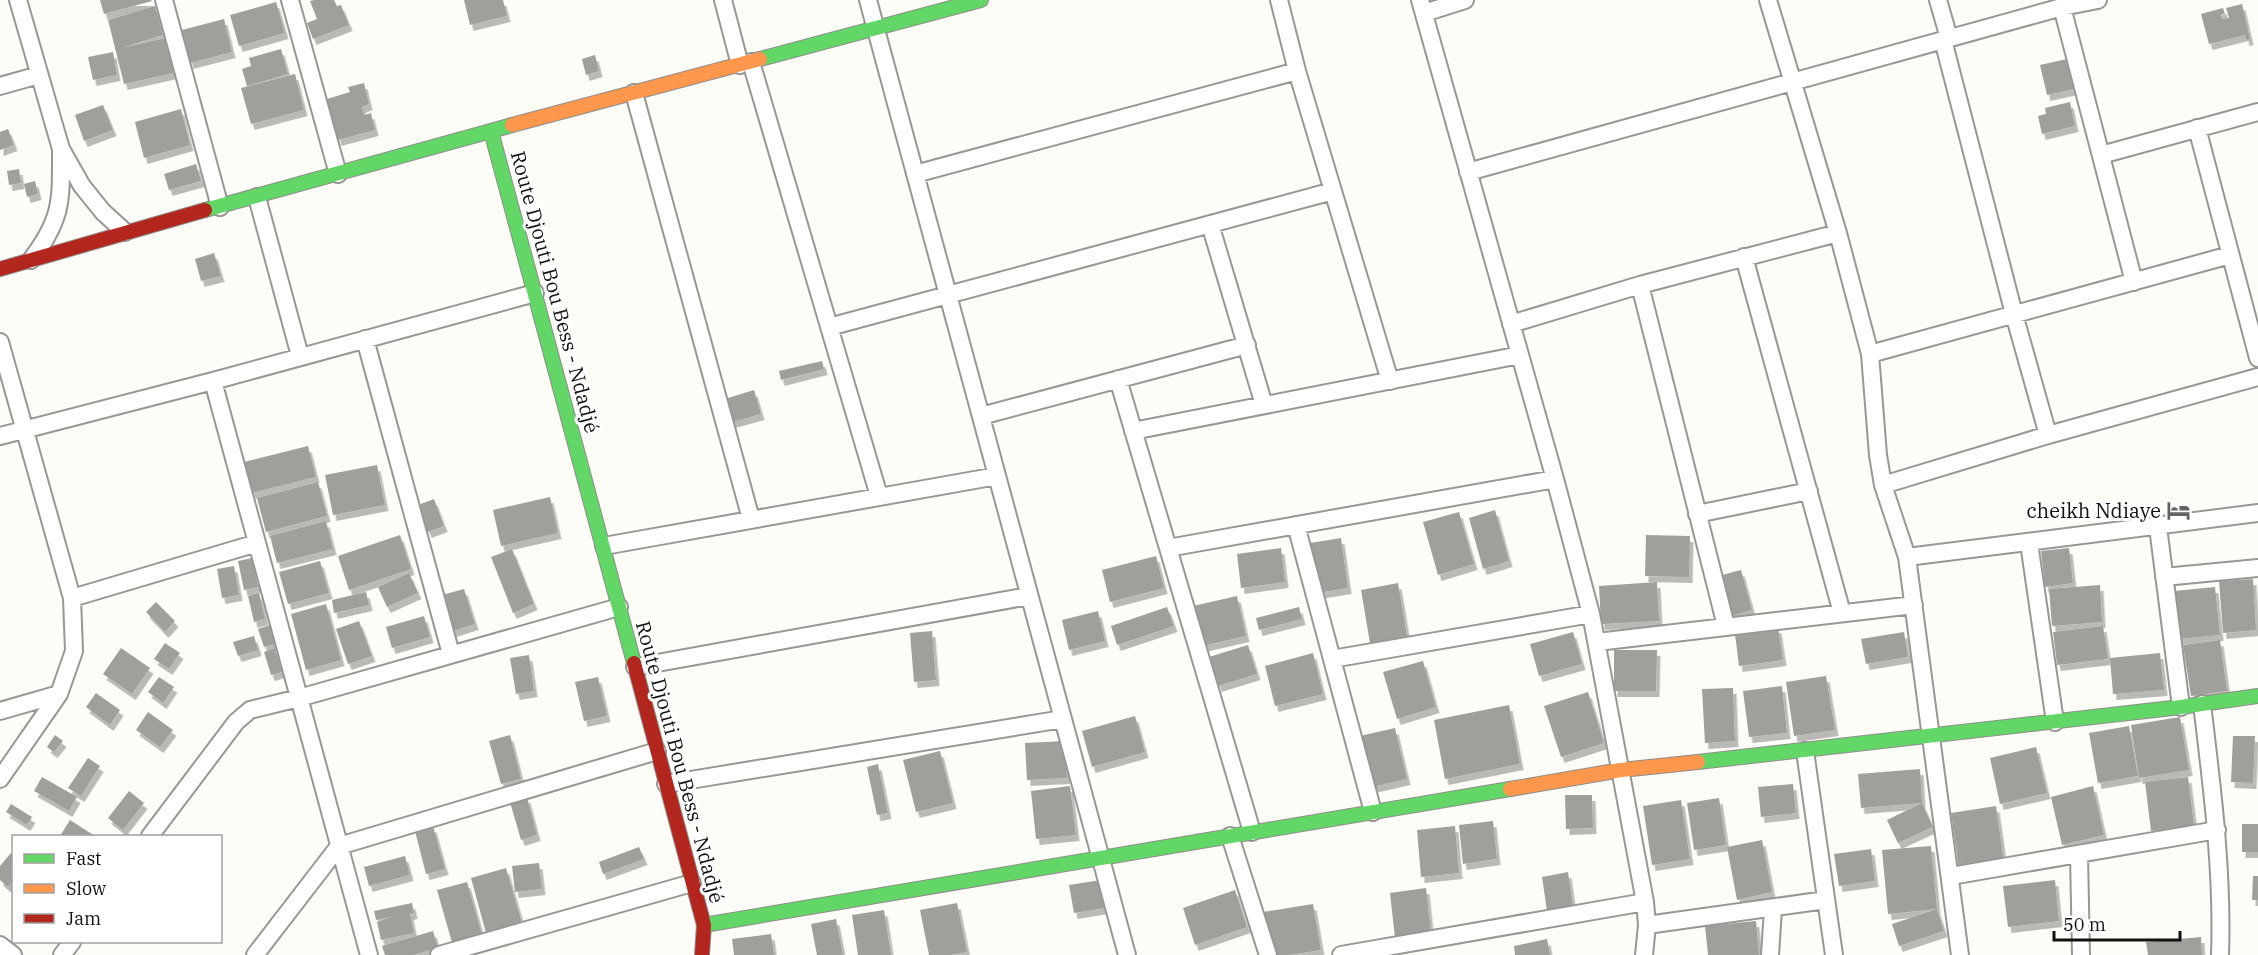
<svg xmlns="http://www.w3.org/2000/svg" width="2258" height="955" font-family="'IBM Plex Serif',serif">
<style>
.building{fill:#a19f9c;filter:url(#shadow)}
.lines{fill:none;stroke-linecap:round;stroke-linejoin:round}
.street-casing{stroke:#979795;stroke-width:20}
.fast-casing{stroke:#8e8d8b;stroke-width:16}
.slow-casing{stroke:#8e8d8b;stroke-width:16}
.jam-casing{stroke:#8e8d8b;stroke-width:16}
.street{stroke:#fffffe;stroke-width:16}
.fast{stroke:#63d668;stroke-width:14}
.slow{stroke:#ff974d;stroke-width:14}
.jam{stroke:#b3261e;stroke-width:14}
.labels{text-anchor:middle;stroke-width:6;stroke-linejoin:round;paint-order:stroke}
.street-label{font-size:20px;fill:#111;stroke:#fff}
.poi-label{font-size:20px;fill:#111;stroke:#fff;text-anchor:end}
</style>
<defs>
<filter id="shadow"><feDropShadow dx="3.5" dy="6" stdDeviation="0" flood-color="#0004"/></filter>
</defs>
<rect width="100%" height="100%" fill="#fdfcf7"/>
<path class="building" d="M100,0h51l1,1 -48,13z
M314,0h20l3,6 4,-1 8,20 -36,14 -6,-16 10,-4 -7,-18z
M464,0h39l4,16 -37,9z
M276,2l9,31 -46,13 -9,-31z
M2242,4l8,35 -4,1 -1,-5 -36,9 -8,-30 22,-6 2,6 -4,1 1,4 7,-1 -3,-10z
M155,6l8,29 -42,13 45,-10 8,35 -50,11 -16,-64z
M224,19l8,33 -42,11 -8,-33z
M281,49l7,25 -41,12 -5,-17 9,-3 -2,-8z
M113,52l4,23 -24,5 -5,-23z
M595,55l4,16 -13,4 -4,-16z
M2067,59l7,30 -27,6 -7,-30z
M295,74l9,36 -53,14 -10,-36z
M364,83l5,21 -7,3 2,8 7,-2 4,17 -37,10 -11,-41 23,-7 -2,-5z
M2070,102l5,24 -33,8 -4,-18 8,-2 -1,-6z
M103,105l10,25 -29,11 -9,-26z
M181,109l9,36 -46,13 -9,-36z
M8,129l6,16 -14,5v-18z
M196,164l5,17 -32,9 -5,-16z
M19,169l2,14 -12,2 -2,-14z
M35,181l3,13 -11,3 -3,-13z
M214,253l7,23 -20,5 -6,-22z
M822,361l2,8 -43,11 -2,-9z
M754,390l7,24 -29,8 -7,-23z
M308,446l8,31 -64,16 -8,-31z
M377,465l8,40 -52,10 -8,-40z
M318,482l9,34 -61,16 -9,-34z
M550,497l8,36 -57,13 -8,-36z
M434,499l10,27 -16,6 -10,-27z
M1495,510l14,51 -26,8 -14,-51z
M1459,512l15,52 -36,11 -15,-53z
M326,521l7,28 -56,14 -7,-27z
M400,535l11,34 -62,21 -11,-34z
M1646,535l44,1 -1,41 -44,-1z
M1341,538l7,50 -31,5 -7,-50z
M1281,548l4,34 -44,6 -4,-34z
M2069,548l4,35 -28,4 -4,-36z
M512,549l22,55 -21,9 -22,-56z
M1156,556l8,32 -54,14 -8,-32z
M252,558l6,29 -14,3 -6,-29z
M320,561l9,32 -41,11 -9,-32z
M234,566l5,29 -17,3 -5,-29z
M1741,570l11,40 -24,7 -10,-41z
M409,573l9,20 -31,14 -9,-20z
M2253,579l3,51 -33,3 -4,-52z
M1657,582l2,39 -58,3 -2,-38z
M1398,583l9,53 -37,7 -9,-53z
M2100,585l2,37 -50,4 -3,-37z
M2215,587l5,48 -42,4 -4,-48z
M464,589l11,35 -22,7 -11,-36z
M366,592l3,13 -35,8 -2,-13z
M259,593l6,26 -11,3 -6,-26z
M1237,596l9,40 -44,10 -9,-40z
M156,602l19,19 -10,11 -19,-20z
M326,604l15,56 -35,10 -15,-56z
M1167,607l7,19 -57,19 -6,-19z
M1299,607l3,12 -43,11 -3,-12z
M1098,611l7,30 -36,9 -7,-30z
M424,616l6,21 -38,11 -6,-21z
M359,621l13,35 -24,8 -12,-35z
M270,625l6,19 -12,3 -6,-18z
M2103,626l5,33 -51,6 -4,-33z
M1778,627l5,33 -44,6 -4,-32z
M932,631l4,49 -22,2 -4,-49z
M1573,632l9,32 -43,12 -9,-32z
M1904,632l4,25 -42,7 -5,-25z
M254,636l4,14 -20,6 -5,-14z
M2220,640l7,51 -36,5 -8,-51z
M165,643l15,10 -11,16 -15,-10z
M1248,645l9,29 -39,12 -9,-29z
M121,648l29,20 -18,26 -29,-20z
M275,648l7,24 -11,3 -7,-23z
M1614,650h43l-1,41h-42z
M1313,653l10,41 -48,12 -10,-40z
M2160,653l4,37 -51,4 -3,-36z
M529,655l5,36 -18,3 -6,-36z
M1423,661l13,46 -39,12 -14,-47z
M1826,676l9,54 -41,6 -8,-54z
M159,677l15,10 -11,16 -15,-11z
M598,677l9,39 -23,5 -9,-39z
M1782,686l5,47 -38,4 -6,-46z
M1733,688l2,53 -30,2 -3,-54z
M1588,692l16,51 -43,14 -17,-51z
M96,693l24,17 -10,15 -24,-18z
M1509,705l11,59 -75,15 -11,-59z
M148,712l25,18 -13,17 -24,-17z
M1135,716l10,36 -53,15 -10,-36z
M2180,717l9,53 -50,8 -8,-53z
M2129,726l9,50 -40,7 -9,-50z
M1395,728l12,51 -35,8 -12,-51z
M55,735l8,6 -9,11 -7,-5z
M510,735l11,44 -20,5 -12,-43z
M2233,736h22l-2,47 -22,-1z
M1065,741l2,37 -40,2 -2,-37z
M2036,747l11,46 -47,11 -10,-46z
M940,751l13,52 -37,9 -13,-52z
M88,758l12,8 -19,30 -13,-8z
M878,764l10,49 -11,2 -10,-48z
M1920,769l2,34 11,24 -35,16 -11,-23 35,-17 -61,5 -3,-34z
M42,777l35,20 -8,14 -35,-20z
M2188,777l6,48 -43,6 -6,-49z
M1793,784l3,29 -35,4 -3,-30z
M1070,786l6,49 -40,4 -5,-48z
M2093,786l11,49 -42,10 -11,-48z
M129,791l15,12 -21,27 -15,-12z
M1565,795h27l1,33 -27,1z
M527,797l10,38 -16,5 -11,-38z
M1719,798l7,47 -32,5 -7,-47z
M1681,800l9,59 -38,6 -9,-59z
M11,804l21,13 -5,8 -21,-13z
M1996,806l8,56 -45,7 -8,-56z
M70,820l25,16h-35z
M1493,821l4,38 -34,5 -4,-39z
M2242,824h16v28h-16z
M433,826l12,43 -19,5 -11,-43z
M1455,826l4,47 -38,4 -4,-47z
M1762,840l10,52 -35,8 -10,-53z
M1931,846l6,63 -49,5 -6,-64z
M639,847l5,12 -41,15 -4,-12z
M1871,849l4,32 -36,5 -5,-32z
M11,853l3,3v25l-6,6 -8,-7v-14z
M405,856l5,19 -41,11 -5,-19z
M539,863l3,26 -27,3 -3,-26z
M506,868l16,55 -36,10 -15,-55z
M1568,872l5,35 -26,4 -5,-34z
M2253,876h5v24h-6z
M1101,880l4,28 -31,5 -5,-28z
M2055,880l4,41 -51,6 -5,-41z
M467,882l16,56 -30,8 -16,-56z
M1426,888l5,46 -36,4 -5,-45z
M1235,890l12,37 -52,18 -12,-37z
M412,903l2,10 -4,1 4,19 -33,7 -4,-18 15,-5 -16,3 -2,-9z
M957,903l10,49 -17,3h-21l-9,-45z
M1313,904l8,46 -32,5h-19l-7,-43z
M1937,909l7,22 -45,15 -7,-22z
M884,910l7,45h-33l-6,-40z
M836,919l7,36h-26l-6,-31z
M1756,921l3,34h-51l-3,-29z
M433,931l5,17 -25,7h-28l-3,-9z
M771,934l3,21h-40l-2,-16z
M2201,937l1,18h-54l-2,-13z
M1547,939l3,16h-35l-1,-9z"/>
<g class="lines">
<defs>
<path id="street" d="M18,0l43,149 21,37 21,26 22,20
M164,0l56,207
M290,0l48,174
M723,0l17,65
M868,0l259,955
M1279,0l18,71 93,310
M1420,0l135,479 36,135 54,288 2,23 -3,30
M1768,0l70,233 32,121 8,101 5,30 24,72 53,398
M1938,0l11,38
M2062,7l72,275
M1424,13l41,-13
M1943,40l71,274 34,121
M751,62l128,434
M0,86l39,-11
M634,93l117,426
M2197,128l61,230
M2101,155l157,-43
M1468,172l594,-165 36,-7
M915,174l382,-103
M257,197l43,159
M1210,224l54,181
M1744,257l98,356
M31,260c32,-42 30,-60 30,-110
M1640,285l86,341
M1511,324l129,-39 198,-52
M829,327l504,-136
M365,339l86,315
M0,342l72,256 2,53 -15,43 -59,85
M1870,354l360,-99
M1118,379l134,453
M213,381l156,574
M981,416l266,-71
M1133,431l387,-76
M0,436l213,-55 322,-88
M1883,485l165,-50 210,-58
M1697,514l112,-23
M1296,525l77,287
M2158,527l23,180
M2029,543l26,179
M604,546l393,-70
M1168,548l387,-69
M1907,557l351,-44
M2164,577l94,-9
M72,598l185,-55
M1597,642l317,-37
M1332,659l259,-45
M635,667l394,-71
M2202,704c10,83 21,167 18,251
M0,711l59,-17
M1805,751l29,204
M666,784l397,-65
M150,836l86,-114 14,-12 49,-12 320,-91
M1230,836l38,119
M2079,854l2,101
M1951,876l266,-46
M1647,925l179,-25
M0,945l13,10
M62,955l10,-13
M255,955l84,-109 318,-95
M439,955l253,-72
M1341,955l304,-53
M1770,955l3,-46"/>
<path id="fast" d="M760,59l221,-59
M512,125l-21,6 143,532
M205,210l286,-79
M1698,762l483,-55 77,-11
M704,925l806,-136"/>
<path id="slow" d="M512,125l248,-66
M1510,789l111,-19 77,-8"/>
<path id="jam" d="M0,269l205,-59
M634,663l70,262 -2,30"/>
</defs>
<use href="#street" class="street-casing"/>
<use href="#fast" class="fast-casing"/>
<use href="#slow" class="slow-casing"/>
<use href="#jam" class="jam-casing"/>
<use href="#street" class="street"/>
<use href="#fast" class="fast"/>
<use href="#slow" class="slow"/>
<use href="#jam" class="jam"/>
</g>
<defs>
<symbol id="hotel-bare" viewBox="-9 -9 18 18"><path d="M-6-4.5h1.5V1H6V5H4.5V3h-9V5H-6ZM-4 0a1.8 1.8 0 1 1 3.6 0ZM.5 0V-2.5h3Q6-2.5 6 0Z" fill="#646362" stroke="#fff" stroke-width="2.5" paint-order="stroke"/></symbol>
</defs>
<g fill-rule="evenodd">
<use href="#hotel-bare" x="2162" y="494" width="33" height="33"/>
</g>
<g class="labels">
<g class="street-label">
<text transform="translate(555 292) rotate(75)" y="7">Route Djouti Bou Bess - Ndadjé</text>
<text transform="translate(680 762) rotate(75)" y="7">Route Djouti Bou Bess - Ndadjé</text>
</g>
<g class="poi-label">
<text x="2161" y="518">cheikh Ndiaye</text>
</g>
</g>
<rect x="12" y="835" width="210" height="108" fill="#ffffff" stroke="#a0a0a0" stroke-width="1.5"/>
<rect x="24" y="854" width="30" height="9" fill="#63d668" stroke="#a0a0a0" stroke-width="1.5"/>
<text x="66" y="865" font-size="18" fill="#111111">Fast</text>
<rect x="24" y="884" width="30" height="9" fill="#ff974d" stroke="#a0a0a0" stroke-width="1.5"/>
<text x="66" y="895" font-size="18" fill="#111111">Slow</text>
<rect x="24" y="914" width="30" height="9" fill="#b3261e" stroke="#a0a0a0" stroke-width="1.5"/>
<text x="66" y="925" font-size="18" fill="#111111">Jam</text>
<path d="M2054 931v9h126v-9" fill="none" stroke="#111111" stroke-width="3"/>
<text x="2063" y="931" font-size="18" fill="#111111" stroke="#ffffff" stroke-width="4.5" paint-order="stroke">50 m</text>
</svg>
